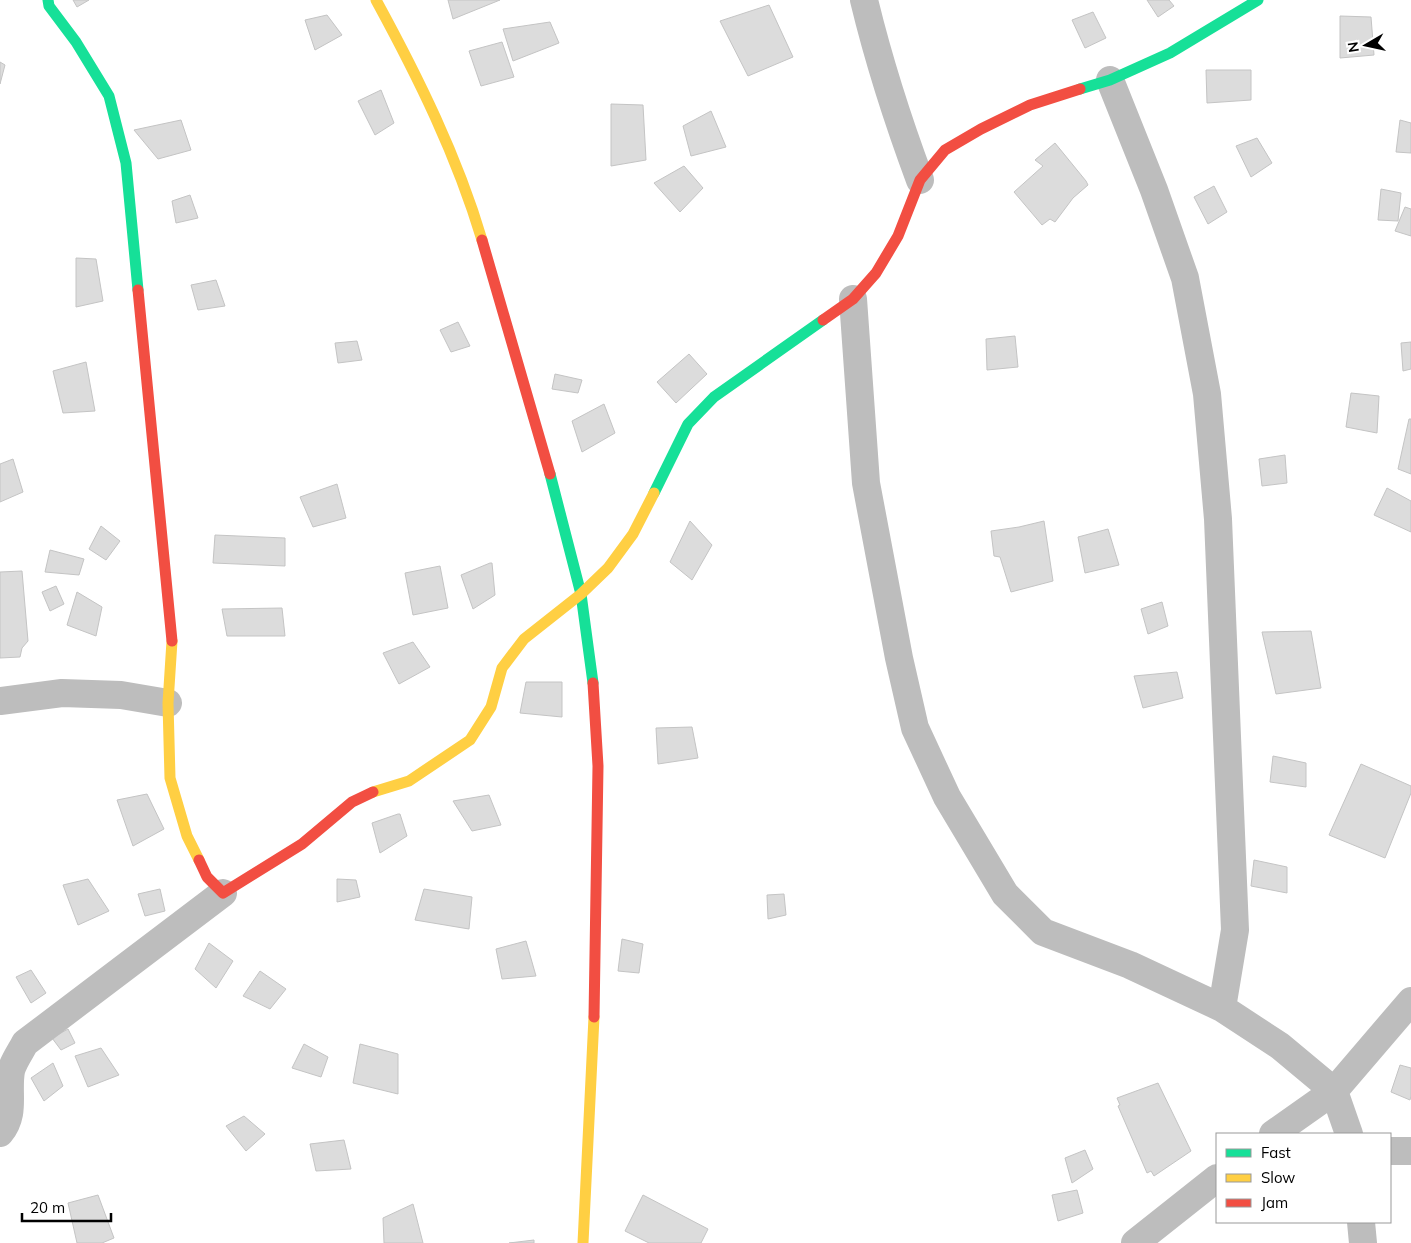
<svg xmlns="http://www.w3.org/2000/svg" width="1411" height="1243" font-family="Mulish,sans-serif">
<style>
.building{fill:#dcdcdc;stroke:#c4c4c4}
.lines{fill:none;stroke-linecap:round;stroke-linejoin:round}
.street{stroke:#bdbdbd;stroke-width:28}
.fast{stroke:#16e098;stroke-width:11}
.slow{stroke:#ffcf43;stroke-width:11}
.jam{stroke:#f24e42;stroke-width:11}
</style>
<rect width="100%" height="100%" fill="#fff"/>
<path class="building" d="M73,0h16l-12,7z
M448,0h52l-47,19z
M1147,0h22l5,6 -16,11z
M769,5l24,52 -45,19 -28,-55z
M1093,12l13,26 -21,10 -13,-28z
M327,15l15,20 -27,15 -10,-30z
M1340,16l31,1 3,38 -34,3z
M550,22l9,21 -46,18 -10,-32z
M502,42l12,35 -33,9 -12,-35z
M0,62l5,3 -5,19z
M1206,70h45v30l-44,3z
M381,90l13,33 -19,12 -17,-34z
M611,104l32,1 3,55 -35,6z
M711,111l15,36 -35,9 -8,-30z
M181,120l10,30 -33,9 -24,-29z
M1400,120l11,3v30l-15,-1z
M1257,138l15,25 -21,14 -15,-31z
M1055,143l31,38 2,4 -15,13 -18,24 -5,-3 -8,6 -28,-33 29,-26 -8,-6z
M684,166l19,22 -23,24 -26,-29z
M1214,186l13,26 -19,12 -14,-27z
M1381,189l20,4 -3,28 -20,-1z
M190,195l8,23 -22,5 -4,-22z
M1405,207l6,2v27l-16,-5z
M76,258l20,1 7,42 -27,6z
M216,280l9,26 -27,4 -7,-25z
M458,322l12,24 -19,6 -11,-22z
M1015,336l3,31 -31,3 -1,-31z
M357,341l5,19 -24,3 -3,-20z
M1411,342v27l-8,2 -2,-28z
M689,354l18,20 -31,29 -19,-21z
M86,362l9,49 -32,2 -10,-42z
M555,374l27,6 -4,13 -26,-4z
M1351,393l28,3 -2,37 -31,-6z
M604,404l11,29 -33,19 -10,-31z
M1409,419h2v55l-13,-5z
M1285,455l2,28 -25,3 -3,-27z
M13,459l10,33 -23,10v-38z
M337,484l9,34 -33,9 -13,-30z
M1387,488l24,13v31l-37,-17z
M690,521l22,24 -20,35 -22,-18z
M1044,521l9,60 -42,11 -11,-35 -6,-1 -3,-25 28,-4z
M101,526l19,15 -14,19 -17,-11z
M1108,529l11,36 -34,8 -7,-36z
M215,535l70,3v28l-72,-3z
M50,550l34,9 -5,16 -34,-3z
M490,563h2l3,32 -22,14 -12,-34z
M440,566l8,42 -35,7 -8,-42z
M22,571l6,70 -6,7 -2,9 -20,1v-86z
M56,586l8,18 -14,7 -8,-19z
M77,592l25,15 -6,29 -29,-11z
M1162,602l6,24 -20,8 -7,-25z
M282,608l3,28h-58l-5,-27z
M1311,631l10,57 -45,6 -14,-62z
M413,642l17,25 -31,17 -16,-31z
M1177,672l6,26 -40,10 -9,-32z
M526,682h36v35l-42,-4z
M692,727l6,31 -40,6 -2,-36z
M1273,756l33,7v24l-36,-5z
M1361,764l50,22v7l-26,65 -56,-23z
M147,794l17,35 -31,17 -16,-46z
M489,795l12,30 -29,6 -19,-30z
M398,814h2l7,22 -27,17 -8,-30z
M1254,860l33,7v26l-36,-7z
M88,879l21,32 -31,14 -15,-40z
M337,879l19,1 4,17 -23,5z
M160,889l5,22 -20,5 -7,-22z
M424,889l48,8 -3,32 -54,-9z
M784,894l2,21 -18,4 -1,-24z
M622,939l21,5 -4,29 -21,-2z
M526,941l10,35 -34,3 -6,-30z
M209,943l24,18 -17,27 -21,-19z
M31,970l15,23 -15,10 -15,-26z
M260,971l26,18 -16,20 -27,-13z
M68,1029l7,14 -14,7 -9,-12z
M304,1044l24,13 -7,20 -29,-9z
M360,1044l38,10v40l-45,-11z
M101,1048l18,27 -31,12 -13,-31z
M53,1063l10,23 -19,15 -13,-23z
M1400,1065l11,3v28l-1,4 -19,-8z
M1158,1083l33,68 -37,25 -3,-5 -4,2 -29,-67 2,-1 -3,-7z
M244,1116l21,18 -19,17 -20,-25z
M344,1140l7,29 -35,2 -6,-27z
M1085,1150l8,19 -21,14 -7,-25z
M1077,1190l6,23 -25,8 -6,-26z
M98,1195l16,43 -12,5h-25l-9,-40z
M643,1195l65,34 -7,14h-52l-24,-12z
M413,1204l10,39h-39l-1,-25z
M534,1240v3h-25z"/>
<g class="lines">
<path class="street" d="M864,0c15,62 34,121 56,180
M1110,80l44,110 31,88 22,116 11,125 17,411 -13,78
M853,299l13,184 33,175 16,70 32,69 58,97 38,38 87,33 92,43 58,38 54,45 -61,43
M0,701l62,-8 59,2 47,8
M0,1133c16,-19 7,-40 11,-62 2,-9 10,-20 14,-28l198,-150
M1349,1134l-15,-43 77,-90
M1390,1151h21
M1361,1222l2,21
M1135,1243l82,-65"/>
<path class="fast" d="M48,0l1,6 27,36 33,54 17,67 12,127
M1080,89l30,-9 60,-27 88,-53
M550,474l31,120 12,89
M654,493l34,-69 26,-27 109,-77"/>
<path class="slow" d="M376,0c42,77 81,156 106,240
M172,641l-4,62 2,75 17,58 12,24
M373,792l36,-11 61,-41 21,-33 11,-39 22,-29 57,-45 27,-26 25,-34 21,-41
M583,1243l11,-226"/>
<path class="jam" d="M482,240l68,234
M138,290l34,351
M823,320l30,-21 23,-26 22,-37 22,-56 25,-30 36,-21 49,-24 50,-16
M593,683l5,83 -4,251
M199,860l8,17 16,16 79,-49 50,-42 21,-10"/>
</g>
<rect x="1216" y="1133" width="175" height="90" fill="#ffffff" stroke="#999999"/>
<rect x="1226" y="1149" width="25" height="8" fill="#16e098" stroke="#999999"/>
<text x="1261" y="1158" font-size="15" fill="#000000">Fast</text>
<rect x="1226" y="1174" width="25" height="8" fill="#ffcf43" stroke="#999999"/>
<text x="1261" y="1183" font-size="15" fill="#000000">Slow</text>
<rect x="1226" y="1199" width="25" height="8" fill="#f24e42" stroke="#999999"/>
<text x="1261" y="1208" font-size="15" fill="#000000">Jam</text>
<g transform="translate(1366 45) rotate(261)" stroke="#ffffff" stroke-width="4" paint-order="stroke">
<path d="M0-4L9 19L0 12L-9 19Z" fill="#000000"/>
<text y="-8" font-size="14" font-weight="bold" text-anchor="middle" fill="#000000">N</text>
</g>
<path d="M22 1213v8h89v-8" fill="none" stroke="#000000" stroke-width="2.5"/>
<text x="30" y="1213" font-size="15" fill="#000000" stroke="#ffffff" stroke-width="4" paint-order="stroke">20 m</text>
</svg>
